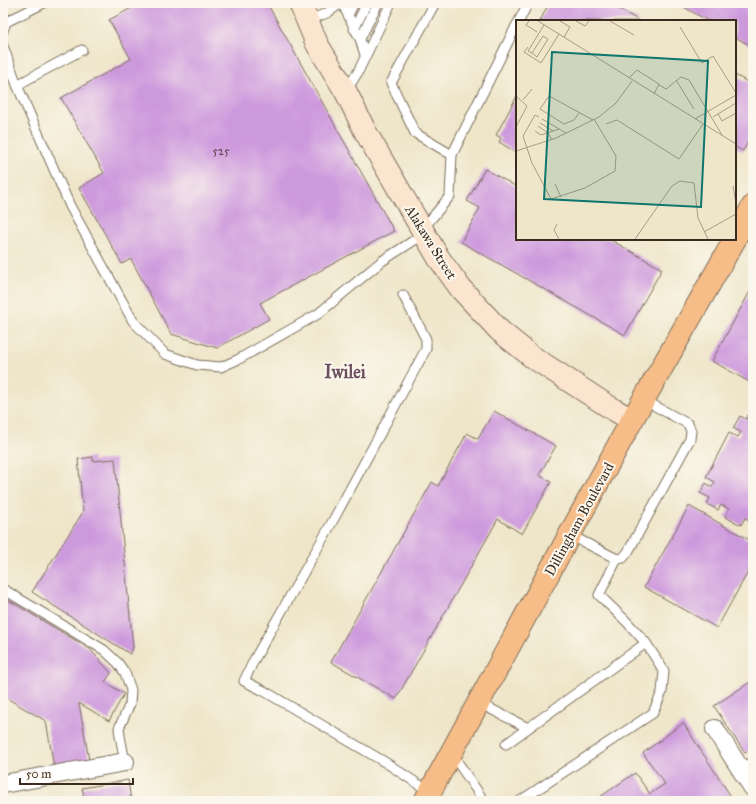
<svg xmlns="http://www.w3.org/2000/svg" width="756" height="804" font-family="'IM FELL Great Primer',serif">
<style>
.building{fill:#cd99dd}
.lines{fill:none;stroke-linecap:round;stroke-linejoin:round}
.service-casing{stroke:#7a6c5a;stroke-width:11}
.minor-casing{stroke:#7a6c5a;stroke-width:20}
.secondary-casing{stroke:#7a6c5a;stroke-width:24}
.primary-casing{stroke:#7a6c5a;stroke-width:24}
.service{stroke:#fff;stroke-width:9}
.minor{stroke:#fff;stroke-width:18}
.secondary{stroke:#fce5cf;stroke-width:22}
.primary{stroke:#f7bd88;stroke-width:22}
.labels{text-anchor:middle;stroke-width:4;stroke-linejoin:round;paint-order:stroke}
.number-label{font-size:12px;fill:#60464e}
.street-label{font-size:14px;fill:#3b2a1e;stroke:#fbf7ec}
.district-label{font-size:18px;font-weight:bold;fill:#6e5161;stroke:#fbf7ec}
.inset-road{fill:none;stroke:#a79b85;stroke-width:1}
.view{fill:#0f766e;fill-opacity:0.15;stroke:#0f766e;stroke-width:2}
.inset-edge{fill:none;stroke:#3b2a1e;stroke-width:2}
</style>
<rect width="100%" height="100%" fill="#fbf7ec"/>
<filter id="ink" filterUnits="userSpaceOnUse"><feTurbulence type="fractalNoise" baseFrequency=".025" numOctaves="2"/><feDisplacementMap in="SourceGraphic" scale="8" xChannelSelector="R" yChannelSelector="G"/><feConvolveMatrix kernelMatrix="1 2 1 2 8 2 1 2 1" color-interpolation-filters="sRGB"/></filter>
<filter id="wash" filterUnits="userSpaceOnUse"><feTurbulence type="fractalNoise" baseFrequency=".012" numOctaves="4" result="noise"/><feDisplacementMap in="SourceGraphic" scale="16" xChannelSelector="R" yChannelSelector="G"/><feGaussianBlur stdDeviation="0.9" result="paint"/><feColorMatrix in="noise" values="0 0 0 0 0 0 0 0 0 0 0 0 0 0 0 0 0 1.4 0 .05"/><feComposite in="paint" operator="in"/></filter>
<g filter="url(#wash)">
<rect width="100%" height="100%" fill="#efe6ca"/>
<g id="blocks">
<path class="building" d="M141,3h126l127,228 -134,72 9,16 -52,29 -46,-14 -40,-75 -9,5 -43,-76 25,-15 -43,-75 70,-39 -22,-39z
M549,3h59l32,18h-100z
M677,3h76v44l-18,-10v-16h-27z
M735,75l18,10v48l-10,18 -8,-4z
M517,96v57l-18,-11 2,-4 -5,-3z
M485,169l32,18v52h92l53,30 -37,66 -164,-93 19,-34 -13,-7z
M753,286v98l-41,-23z
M494,411l62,35 -17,29 12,7 -29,52 -24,-15 -102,180 -65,-37 101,-180 6,4 29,-53 11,6z
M748,415l5,3v104l-8,-4 -4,7 -16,-8 4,-8 -8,-4 -3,5 -11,-6 3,-6 -10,-5 6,-10 6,4 3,-5 -9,-5 23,-44 9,4 3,-5 -8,-4 7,-12 6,3z
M93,457v4l22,-2 18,189 -3,6 -98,-62 51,-80 -5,-53z
M689,506l64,36v21l-36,65 -73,-41z
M3,597l87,52 21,24 -6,9 19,12 -15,27 -30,-18 11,63 -35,7 -9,-52 -43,-25z
M753,680v68l-8,5 -31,-47z
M683,723l51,78h-140l41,-28 15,21 15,-10 -22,-31z
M128,780l3,21h-46l-3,-13z"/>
</g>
</g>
<g filter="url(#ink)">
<use href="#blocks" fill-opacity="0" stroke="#7a6c5a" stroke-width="1"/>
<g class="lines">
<defs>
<path id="service" d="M342,3l18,36 5,16
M435,3l-44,80 24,50 37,22
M348,15l6,-12
M307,21l20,-8 14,-10
M519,21l9,-18
M354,29l13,-26
M3,31l3,-9 38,-19
M360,39l18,-36
M3,46l14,39 53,121 63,115 32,33 32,11 24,2 18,-8 79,-45 64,-53 42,-27
M17,85l65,-35
M346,91l12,-19 33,-69
M422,230l28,-34 2,-41 65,-131
M403,295l23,44v10l-96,177 -76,134 -10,21 20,10 124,73 42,28
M570,535l47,24 6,-1 5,-6 62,-113 1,-8 -3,-7 -44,-24
M3,589l101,61 14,13 7,10 6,17 -1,14 -11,24 1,8 5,26
M479,703l49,25
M506,744l140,-101
M452,754l32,47
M520,801l133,-88 9,-21 2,-21 -18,-28 -20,-22 -27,-26 18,-36"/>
<path id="minor" d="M715,729l28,44
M752,767l-9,6 10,15
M3,784l122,-22"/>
<path id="secondary" d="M300,3l17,41 29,48 19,39 73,126 23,32 39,42 31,25 80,52 21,12"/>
<path id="primary" d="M735,238l18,-32
M425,801l207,-381 103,-181"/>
</defs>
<use href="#service" class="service-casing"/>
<use href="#minor" class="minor-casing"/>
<use href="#secondary" class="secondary-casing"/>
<use href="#primary" class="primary-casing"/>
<use href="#service" class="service"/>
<use href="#minor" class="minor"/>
<use href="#secondary" class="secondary"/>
<use href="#primary" class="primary"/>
</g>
</g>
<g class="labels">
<g class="number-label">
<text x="221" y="155">525</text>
</g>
<g class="street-label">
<text transform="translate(431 242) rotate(58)" y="5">Alakawa Street</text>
<text transform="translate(579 519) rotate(-61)" y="5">Dillingham Boulevard</text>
</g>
<g class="district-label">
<text x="345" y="378">Iwilei</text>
</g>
</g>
<g transform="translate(516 20)">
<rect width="220" height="220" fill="#efe6ca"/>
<path class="inset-road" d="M13,1l-3,4 11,7M22,1l198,123M44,1l10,6 -6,10M60,1l9,5 4,-5M94,1l24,14M164,7l22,36 11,-7 23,37M12,27l-4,5 17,11 18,-29M16,33l11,-17 5,3 -11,18 -5,-4 -4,-2 16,-26M113,58l8,-8 22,14 -5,10M160,60l18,29M143,65l7,4 15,-12 8,3 33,55M0,76l11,10 -11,21M7,80l9,-11M63,93l-5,7 -10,4 -24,-15 9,-13 44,24M202,94l18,-11M23,97l-4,-2 -12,21 9,27 19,36 34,-11 30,-17 1,-15 -22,-37M197,97l5,-3 4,7 14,-8M26,99l24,14M179,99l41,-24M24,103l13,8M90,104l11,-4 62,39 24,-35M22,106l10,7 4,7M19,111l6,4 18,-6M0,131l40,-13 43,-21 17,-14 16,-22M39,164l6,13M217,166l3,17M41,204l-3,6 5,9M188,212l32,-18M119,219l37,-53 8,-5 14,2 4,35 10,21"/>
<path class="view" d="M36,32l156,9 -7,146 -157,-8z"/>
<rect width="220" height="220" class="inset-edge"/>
</g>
<rect width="756" height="804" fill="none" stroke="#fbf7ec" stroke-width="16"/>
<path d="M20 778v6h113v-6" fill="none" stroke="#3b2a1e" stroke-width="2"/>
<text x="26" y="778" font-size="12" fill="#3b2a1e" stroke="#fbf7ec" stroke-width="3" paint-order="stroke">50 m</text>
</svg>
